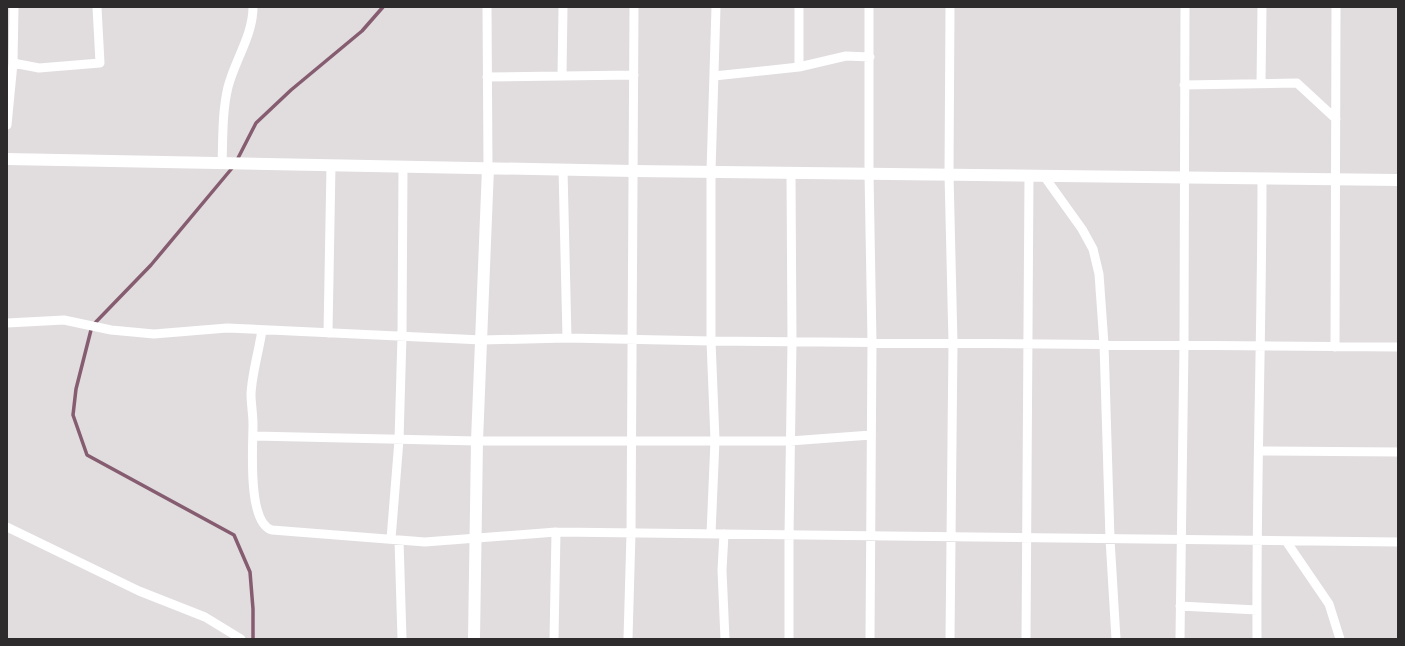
<svg xmlns="http://www.w3.org/2000/svg" width="1405" height="646" font-family="Figtree,sans-serif">
<style>
.lines{fill:none;stroke-linecap:round;stroke-linejoin:round}
.stream{stroke:#865d70;stroke-width:3.5}
.street{stroke:#fff;stroke-width:9}
.secondary{stroke:#fff;stroke-width:12}
</style>
<rect width="100%" height="100%" fill="#e1ddde"/>
<g class="lines">
<path class="stream" d="M236,162l20,-39 35,-33 71,-59 21,-24
M233,167l-82,98 -59,61 -16,63 -3,26 14,40 147,80 16,37 3,37v30"/>
<path class="street" d="M487,7l1,161
M799,7v60
M869,7v166l3,169 -2,297
M13,63l26,5 61,-5 -3,-56
M562,76l1,-69
M714,76l85,-9 47,-11 24,1
M487,77l147,-2
M1261,83l1,-76
M1184,85l113,-2 39,36
M7,125l6,-62 1,-56
M222,164c1,-26 0,-52 6,-77 7,-27 25,-52 25,-80
M563,169l4,169
M1044,176l38,53 11,20 6,25 5,70 6,195 6,100
M7,323l57,-3 47,10 43,4 73,-6 255,12 85,-2 144,3 687,6
M262,330c-3,21 -10,43 -11,64 0,10 2,20 2,30 0,22 -6,99 19,106l153,12 131,-10 842,10
M328,333l3,-168
M1335,347l1,-340
M253,436l224,5h313l81,-6
M1259,451l139,1
M7,527l132,64 66,26 36,22
M711,534l4,-94 -4,-99v-170l5,-164
M724,534l-2,36 3,69
M391,539l8,-99 3,-104 1,-169
M399,540l3,99
M1286,541l43,63 11,35
M1180,606l77,4
M554,639l2,-107
M628,639l3,-106 3,-526
M789,639v-104l3,-193 -1,-169
M950,639l3,-296 -4,-169 1,-167
M1026,639l3,-464
M1180,639l4,-294 1,-338
M1257,639c-1,-154 5,-307 5,-460"/>
<path class="secondary" d="M7,159l626,12 765,9
M474,639l3,-198 11,-273"/>
</g>
<rect width="1405" height="646" fill="none" stroke="#2d2b2c" stroke-width="16"/>
</svg>
